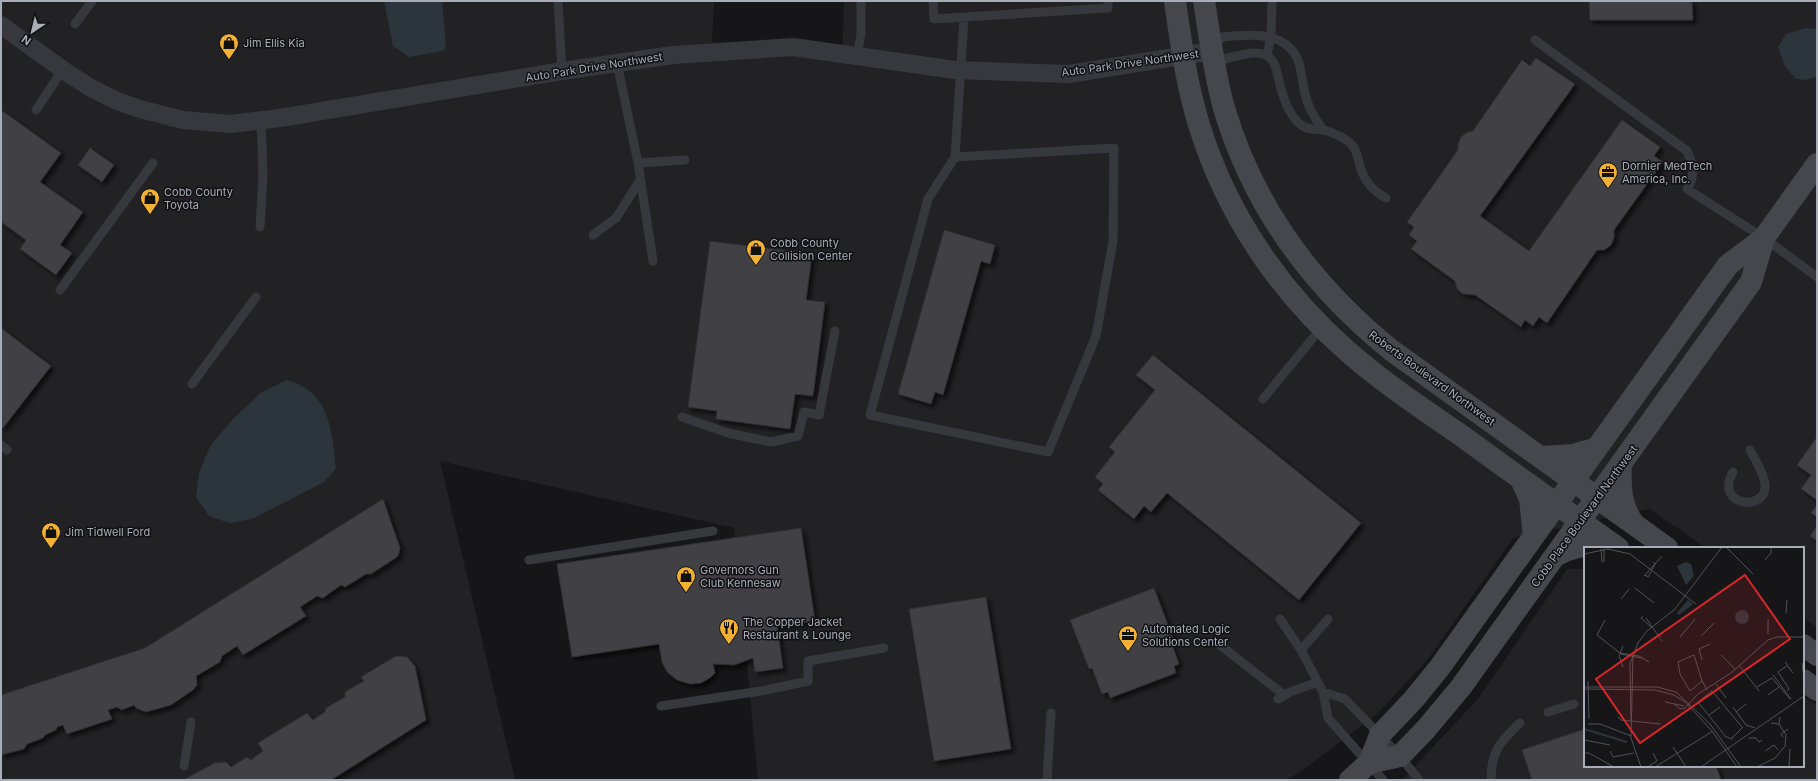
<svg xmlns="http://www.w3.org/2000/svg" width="1818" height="781" font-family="Inter,sans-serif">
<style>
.built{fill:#222225}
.water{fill:#2c353c}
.building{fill:#404145;stroke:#303034;filter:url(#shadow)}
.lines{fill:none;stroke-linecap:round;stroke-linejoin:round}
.lane{stroke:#37383d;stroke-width:9}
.street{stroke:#37383d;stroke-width:18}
.secondary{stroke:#45474d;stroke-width:22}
.labels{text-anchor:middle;stroke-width:3;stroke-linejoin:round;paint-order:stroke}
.poi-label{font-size:11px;fill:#a8adb8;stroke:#111113;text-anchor:start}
.street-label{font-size:11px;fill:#a8adb8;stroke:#111113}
.inset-river{fill:none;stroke:#2c353c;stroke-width:2}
.inset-road{fill:none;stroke:#505258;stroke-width:1}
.view{fill:#d62828;fill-opacity:0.15;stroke:#d62828;stroke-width:2}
.inset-edge{fill:none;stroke:#a8adb8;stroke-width:2}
</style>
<defs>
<filter id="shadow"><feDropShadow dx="3.5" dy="3.5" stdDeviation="2" flood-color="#0009"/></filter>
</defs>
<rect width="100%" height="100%" fill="#161618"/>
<path class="built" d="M1,1h713l-2,41 130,18 2,-59h973v626l-14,-10v-69h-97l-56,-39 -136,28 -86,122 -51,55 -70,53 -20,13h-529l-24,-252 -294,-67 75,319h-514z
M1567,569h18v197h218v-70l14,9v75h-415l76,-81z"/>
<path class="water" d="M384,1h58l4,45 -3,5 -34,6 -16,-11z
M1806,28l11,1v47l-10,4 -11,-1 -11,-13 -7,-19 8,-13z
M287,380c43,12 45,51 49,88l-12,14 -72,37 -23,4 -20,-7 -13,-19 3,-24 10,-24 5,-8 19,-22 29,-27z"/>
<path class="building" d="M1589,1h103l1,19h-103z
M1536,58l39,26 -95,132 49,35 93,-131 38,27 -6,9 9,6 -49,68v8l-3,7 -7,5h-7l-50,73 -8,-6 -6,9 -8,-6 -4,7 -46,-32 -12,-1 -6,-5 -2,-8 -44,-32 6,-8 -8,-6 5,-8 -7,-5 51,-72v-6l3,-7 5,-4 7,-2 49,-71 8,6z
M1,110l60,43 -21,29 43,30 -23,33 12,8 -16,22 -36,-26 6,-9 -25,-18z
M90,148l24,17 -12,17 -24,-17z
M944,230l51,15 -5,19 -9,-3 -38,134 -8,-3 -4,12 -33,-10z
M710,241l102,13 -6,46 19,2 -12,94 -18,-2 -5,35 -74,-10 1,-8 -29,-4z
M1,328l50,38 -48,62 -2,-2z
M1153,355l208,168 -62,77 -132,-107 -16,19 -7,-6 -10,13 -36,-29 5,-6 -8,-7 20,-25 -6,-5 46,-57 -19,-15z
M1817,437v63l-16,-11 10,-14 -14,-10z
M383,499l17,49 -2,8 -4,3 -23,15h-5l-21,13 -4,-2 -18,13 -6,-2 -17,11 6,9 -63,39 -6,-9 -15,10 -2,6 -24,14 1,9 -4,5 -22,15 -25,7 -10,-4 -2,-3 -12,5 -5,-3 -9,3 4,9 -45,15 -4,-9 -6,2 -1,3 -11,5 -2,3 -16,6 -3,5 -23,6v-60l144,-47z
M1817,505v12l-6,-4z
M1817,526v15l-7,-5z
M801,528l14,93 -38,5 6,42 -28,4 -2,-14 -19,7 -21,-1 2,9 -4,4 -10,6 -11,1 -13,-4 -10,-8 -5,-10 -3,-18 -87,13 -15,-93z
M1154,588l19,50 -3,1 9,25 -5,2 2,7 -66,25 -2,-6 -6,2 -10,-26 -3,1 -19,-49z
M986,597l25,152 -77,12 -25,-152z
M396,656l11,1 8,9 11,54 -95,60h-148l32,-17 11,-1 5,5 16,-10 4,3 12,-9 -5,-8 49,-30 6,7 12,-8 1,-4 19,-11v-5l19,-11 -3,-4z
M1585,729v37h131l5,14h-189l-10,-30z"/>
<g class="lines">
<path class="lane" d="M558,1l4,70
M933,1l1,18 174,-11v-7
M75,24l17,-23
M1535,40l152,111c6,13 9,25 0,38l77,49 53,39
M1267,55l4,-18 1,-36
M857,56l4,-22v-33
M617,63l21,100 15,98
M36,110l27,-41
M1323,130c-5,-8 -11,-16 -14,-24 -6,-13 -6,-29 -10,-43 -11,-33 -50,-29 -77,-26l-10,14 13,8c9,-2 20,-6 30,-6 21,0 21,16 25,32 3,13 10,32 21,40 8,6 14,3 23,5 7,2 22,8 27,14 6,6 7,14 9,22 4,15 13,25 26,32
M955,157l-27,42 -58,216 178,37 48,-116 17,-95 1,-93 -159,9 9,-139
M638,163l47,-3
M260,227l3,-52 -2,-55
M593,235l23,-17 24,-38
M60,290l93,-127
M192,384l64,-87
M1263,399l59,-72
M682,417l46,16 43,9 27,-6 6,-24 15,3 16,-84
M1,445l6,5
M1733,472c-20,34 35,41 32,12 -1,-11 -10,-24 -15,-34
M529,560l184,-29
M1280,619l21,31 22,42 5,26 55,62
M1220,645l64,50
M1301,650l27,-31
M1323,692l22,7 55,57 19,24
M1278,699l12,-7 28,-10
M661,706l100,-15 47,-10v-20l76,-13
M1548,712l26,-8
M184,766l7,-44
M1047,780l4,-67
M1491,780c0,-29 9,-38 29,-57"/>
<path class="street" d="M1,25l65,47 25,16 26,13 23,8 43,11 48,4 49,-6 282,-47 111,-16 120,-8 162,23 114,4 143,-23"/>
<path class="secondary" d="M1175,1c6,43 12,86 25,127 27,86 79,163 146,222 36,32 77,59 116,86 52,38 104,75 156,112
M1204,1c6,36 10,72 20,107 29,98 88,178 167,242l276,198
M1540,457l33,-2 24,-7
M1621,464c-1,21 -1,42 13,60
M1521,479l9,20 4,37
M1555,556c19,-11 39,-13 60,-10
M1803,645l14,10
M1803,680l14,10
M1369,763l11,-28 34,-36 26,-32 288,-402 36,-27 53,-74
M1350,780l19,-17 31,-7 26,-27 35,-42 290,-405 13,-44"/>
</g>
<defs>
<symbol id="shop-pin" viewBox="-11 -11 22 30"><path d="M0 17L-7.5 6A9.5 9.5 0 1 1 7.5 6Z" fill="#f2b134" stroke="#111113"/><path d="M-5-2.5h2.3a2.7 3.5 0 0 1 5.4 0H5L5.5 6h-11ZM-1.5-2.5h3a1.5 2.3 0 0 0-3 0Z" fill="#111"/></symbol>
<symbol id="office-pin" viewBox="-11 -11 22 30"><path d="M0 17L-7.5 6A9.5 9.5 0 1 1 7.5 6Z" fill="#f2b134" stroke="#111113"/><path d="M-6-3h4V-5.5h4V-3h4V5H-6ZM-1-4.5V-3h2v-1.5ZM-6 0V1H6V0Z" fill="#111"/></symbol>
<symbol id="restaurant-pin" viewBox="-11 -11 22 30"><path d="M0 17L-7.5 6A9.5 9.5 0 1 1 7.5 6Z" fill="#f2b134" stroke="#111113"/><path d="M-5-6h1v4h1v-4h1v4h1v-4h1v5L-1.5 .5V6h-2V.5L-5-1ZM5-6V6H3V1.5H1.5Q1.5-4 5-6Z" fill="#111"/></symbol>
</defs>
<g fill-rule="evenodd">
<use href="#shop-pin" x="218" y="32" width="22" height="30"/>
<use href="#office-pin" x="1597" y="161" width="22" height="30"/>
<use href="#shop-pin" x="139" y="187" width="22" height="30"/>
<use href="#shop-pin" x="745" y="238" width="22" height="30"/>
<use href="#shop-pin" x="40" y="521" width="22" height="30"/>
<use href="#shop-pin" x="675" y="565" width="22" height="30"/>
<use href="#restaurant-pin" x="718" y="617" width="22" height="30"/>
<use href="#office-pin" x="1117" y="624" width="22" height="30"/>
</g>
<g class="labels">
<g class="poi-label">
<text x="243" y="47">Jim Ellis Kia</text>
<text x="1622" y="170">Dornier MedTech<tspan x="1622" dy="13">America, Inc.</tspan></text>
<text x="164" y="196">Cobb County<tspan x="164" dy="13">Toyota</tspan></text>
<text x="770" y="247">Cobb County<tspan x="770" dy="13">Collision Center</tspan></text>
<text x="65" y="536">Jim Tidwell Ford</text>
<text x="700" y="574">Governors Gun<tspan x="700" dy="13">Club Kennesaw</tspan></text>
<text x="743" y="626">The Copper Jacket<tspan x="743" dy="13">Restaurant &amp; Lounge</tspan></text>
<text x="1142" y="633">Automated Logic<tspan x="1142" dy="13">Solutions Center</tspan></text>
</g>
<g class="street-label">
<text transform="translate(1130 63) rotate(-8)" y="4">Auto Park Drive Northwest</text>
<text transform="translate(594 67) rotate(-9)" y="4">Auto Park Drive Northwest</text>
<text transform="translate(1432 378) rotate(36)" y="4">Roberts Boulevard Northwest</text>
<text transform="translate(1584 516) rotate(-54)" y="4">Cobb Place Boulevard Northwest</text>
</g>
</g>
<g transform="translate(1584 547)">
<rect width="220" height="220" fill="#161618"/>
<path d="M102,15l5,2 3,12 -8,9 -9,-19zM104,53l5,4 -14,11 -2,-2zM151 70a7 7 0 1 1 14 0a7 7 0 1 1-14 0Z" fill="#2c353c"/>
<path class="inset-river" d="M0,182l43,13"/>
<path class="inset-road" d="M142,0l27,27M17,2l1,13M20,2v13M0,7l24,-5 22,5 66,50M181,13l6,-7v-6M69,15l2,2 7,-8M61,28l3,2 7,-13M60,29l11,-12M51,41l19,15M37,52l8,-10M202,66l1,-13M59,69l-2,2 10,9M62,71l16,23M21,73l-8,15 24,19 20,4M184,87v-15M117,89l13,-13M96,90l15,-18M39,99l-4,10 4,11M36,106l19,3 10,6M49,108l-2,83 10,29M137,108l14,14M118,113l-3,-11 11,-5M201,115l8,11M218,116l2,16M155,118l20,26M189,128l18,24M4,134l1,38M118,134l-8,-26 -16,7 2,12 10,17 12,-10 5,9M132,137l10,14M0,140h73l19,5 34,32 31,43M173,140l15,-9 18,21M0,142l71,1 19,5 11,7 27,29 25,36M203,144l2,-2 -11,-17 9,-6M184,148l11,-8M81,155l19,4M90,157l6,5 5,-1 13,-14 33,-21 37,-33 9,-3h27M149,160l13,18 9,3M152,165l10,-8M125,168l11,-8M34,170l3,3 40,4M47,174l-1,-57 8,-21 9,-12 28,-22 47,-62M187,176l8,1 1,-7M4,177h12l31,12M199,190l-2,-3 7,-5M165,191h7l3,4 3,-2M147,192l12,-12M149,192l-7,-2 -28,-35 14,-11 30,36M0,193l26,5M89,200l13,20M26,204l3,6 21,-4M181,204l9,-6 4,5M0,206h5l25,14M65,219l8,-5 -4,-8M71,220l58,-36M117,220l103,-71M173,220l18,-9 10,-12 1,-11 -7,-11M205,220l1,-18"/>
<path class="view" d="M161,28l45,64 -150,104 -44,-64z"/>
<rect width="220" height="220" class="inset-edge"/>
</g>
<rect width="1818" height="781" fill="none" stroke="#a8adb8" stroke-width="4"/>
<g transform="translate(32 32) rotate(215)" stroke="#111113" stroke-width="3" paint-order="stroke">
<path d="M0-3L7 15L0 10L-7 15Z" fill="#a8adb8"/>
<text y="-6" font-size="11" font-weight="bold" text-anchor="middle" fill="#a8adb8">N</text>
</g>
</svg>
